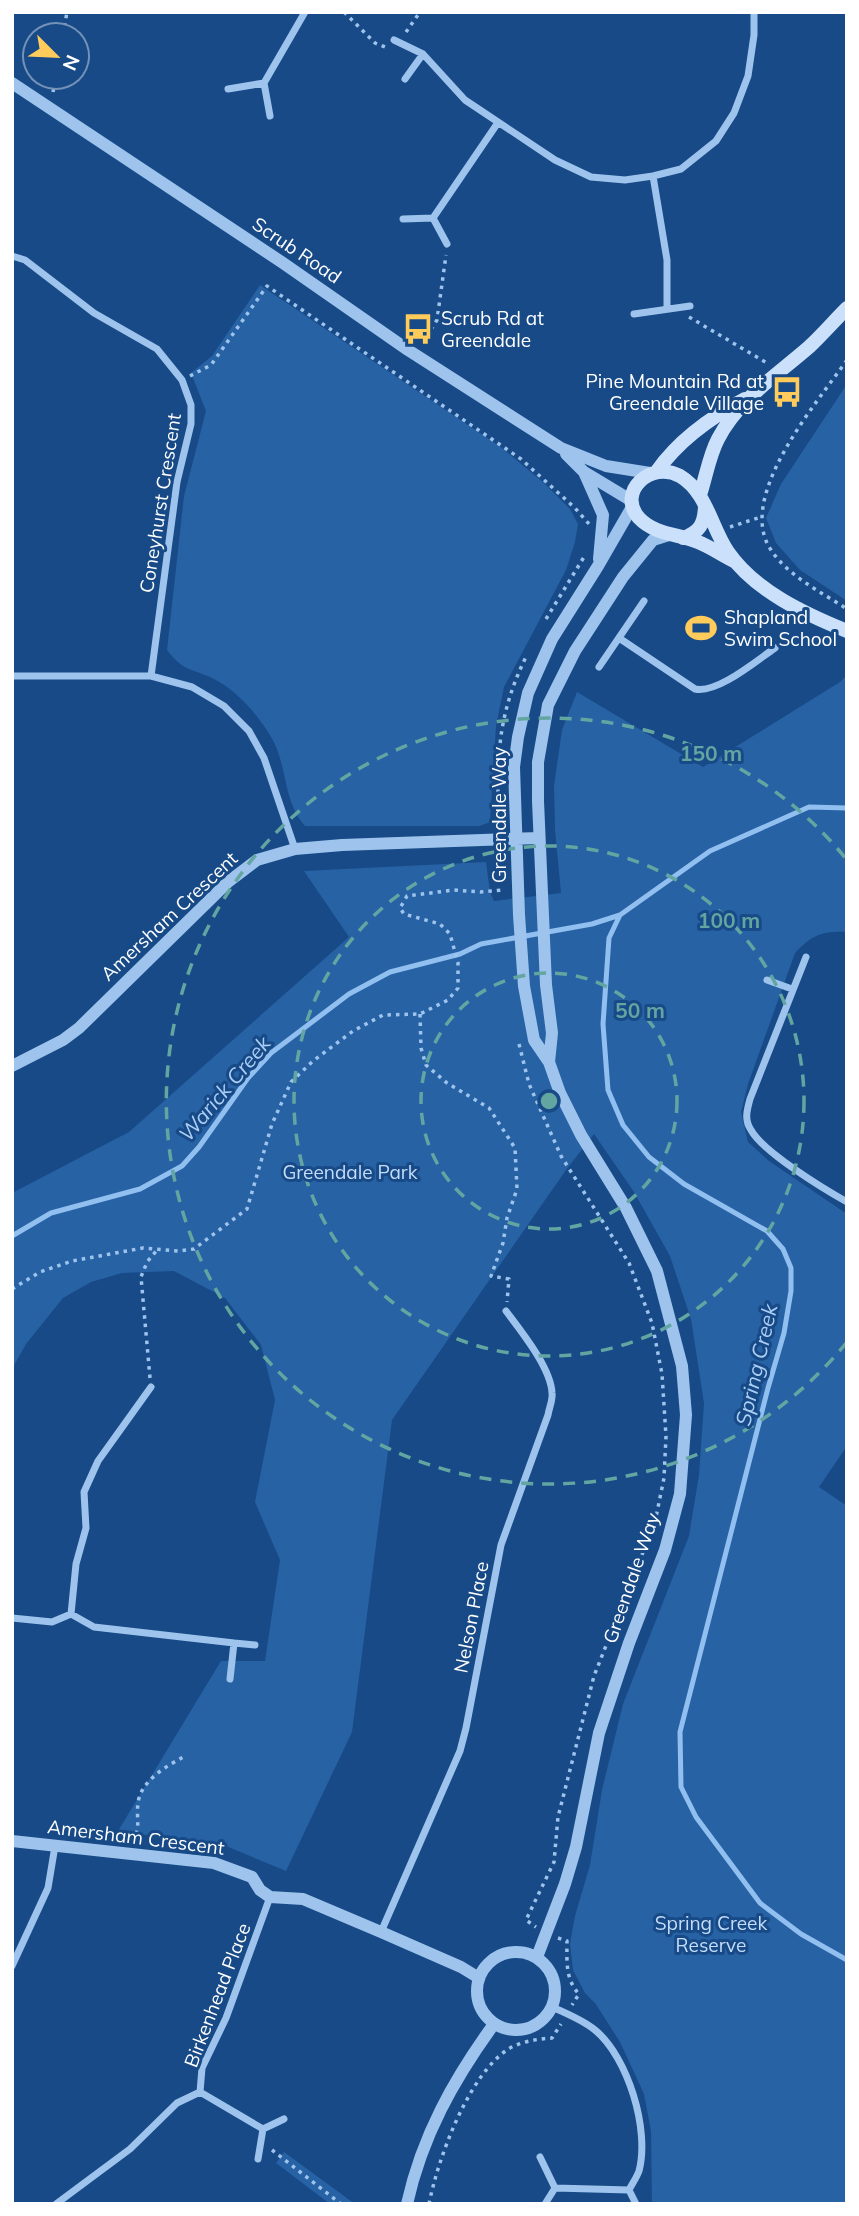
<svg xmlns="http://www.w3.org/2000/svg" width="859" height="2216" font-family="Mulish,sans-serif">
<style>
.green{fill:#2762a5}
.lines{fill:none;stroke-linecap:round;stroke-linejoin:round}
.stream{stroke:#91bff0;stroke-width:5}
.path{stroke:#9ec4ed;stroke-width:3.5;stroke-dasharray:3.5 5;stroke-linecap:butt}
.minor{stroke:#9ec4ed;stroke-width:7}
.tertiary{stroke:#9ec4ed;stroke-width:12}
.secondary{stroke:#cbe0fa;stroke-width:14}
.ring{fill:none;stroke:#63a6a1;stroke-width:3.5;stroke-dasharray:12 9}
.labels{text-anchor:middle;stroke-width:6;stroke-linejoin:round;paint-order:stroke}
.street-label{font-size:19px;fill:#fff;stroke:#174a87}
.poi-label{font-size:19px;fill:#fff;stroke:#174a87;text-anchor:start}
.park-label{font-size:19px;fill:#c4ddfa;stroke:#174a87}
.water-label{font-size:21px;font-style:italic;fill:#aacef5;stroke:#174a87}
.centre{fill:#63a6a1;stroke:#174a87;stroke-width:3.5}
.ring-label{font-size:21px;text-anchor:middle;font-weight:bold;fill:#63a6a1;stroke:#174a87;stroke-width:6;stroke-linejoin:round;paint-order:stroke}
</style>
<rect width="100%" height="100%" fill="#174a87"/>
<path class="green" d="M260,285l242,163 42,35 26,26 8,15 -3,18 -9,28 -62,117 -8,39 -6,96 -10,4h-175c-18,-20 -18,-46 -26,-71 -3,-11 -11,-24 -18,-33 -12,-17 -30,-35 -49,-44 -22,-10 -29,-7 -45,-28l17,-154 22,-85 -15,-38 21,-17z
M847,384v217l-47,-31 -24,-27 -10,-25 15,-34z
M847,675v257c-25,-1 -35,3 -52,21l-47,131 -7,28 7,30 21,19 78,53v232l-28,41 28,19v698h-195l-1,-73 -7,-37 -24,-52 -25,-39 -10,-10 -12,-23 -3,-26 5,-28 15,-51 12,-75 21,-86 66,-168 10,-61 5,-72 -13,-84 -21,-63 -36,-64 -40,-58 -28,36 -174,250 -40,312 -66,139 -60,-25 -108,-15 103,-170h44l15,-101 -25,-58 20,-102 -14,-55 -36,-47 -51,-27 -52,2 -31,9 -28,16 -37,46 -14,25v-176l117,-61 220,-195 -45,-66 182,-9 4,30 4,9 67,-8 -6,-63 -1,-44 8,-56 15,-38 126,75 137,-85z
M284,2152l71,52h-25l-54,-41z"/>
<g class="lines">
<path class="stream" d="M847,808l-38,-1 -99,44 -90,64 -11,23 -6,86 5,66 15,35 26,32 35,27 83,47 16,18 8,19v23l-7,42 -16,55 -88,344 1,55 15,30 64,86 41,31 46,26
M12,1236l39,-23 89,-24 42,-23 17,-19 49,-69 23,-25 78,-59 41,-22 70,-18 21,-10 111,-20 28,-9"/>
<path class="path" d="M344,12l31,31 10,4
M406,32l14,-20
M63,35l4,-23
M53,92l3,-15
M689,317l78,46
M422,344l15,-24 9,-65
M847,360c-30,43 -112,137 -76,190 17,26 50,42 76,59
M190,376l21,-11 56,-79 254,173 54,49 14,16
M730,527l31,-10
M546,619l38,-62
M499,760c1,-36 11,-71 27,-103
M498,827v-45
M499,852l2,16
M420,1014l1,34 5,17 21,18 42,25 26,40 2,41 -10,29 -4,25 -12,33 18,3 -2,23
M519,1044l10,40 32,72 68,107 23,60 10,51 4,62 -2,42 -9,44 -61,154 -36,141 -4,45 -28,58 10,7
M12,1289l28,-17 32,-11 71,-13 35,3 16,-2 53,-40 25,-85 19,-42 22,-21 40,-30 30,-16 37,-1 28,-14 10,-12v-25l-8,-29 -10,-10 -36,-10 -4,-6 7,-12 47,-6 26,2 24,-2
M150,1378l-9,-101 6,-15 11,-13
M133,1842c8,-16 3,-22 5,-39 3,-23 29,-37 47,-47
M558,1938l9,3c0,20 -2,38 12,53l-7,11
M272,2150l69,54
M429,2204c9,-46 40,-131 81,-156 13,-7 28,-9 42,-10l9,-14"/>
<path class="minor" d="M394,40l29,14 42,46 90,60 36,17 34,3 28,-4 28,-7 35,-28 18,-28 14,-37 6,-41v-23
M405,79l18,-25
M264,83l41,-71
M228,89l36,-6 6,33
M653,176l14,84v49
M433,218l64,-94
M403,219l30,-1 14,26
M12,256l13,4 69,53 63,36 25,31 9,25v19l-14,58 -26,194
M634,314l56,-8
M619,638l76,51c22,5 61,-28 80,-41
M599,667l45,-66
M12,676h139l41,11 32,19 25,25 15,27 31,91
M806,957l-56,142c-3,11 -6,21 1,31 12,22 73,59 96,72
M767,980l25,9
M71,1614l5,-50 10,-36 -2,-36 14,-31 53,-74
M12,1618l40,4 19,-8 23,13 140,16
M230,1679l4,-36 21,2
M381,1932l79,-181 6,-23 35,-183 47,-130c1,-7 5,-15 4,-22 -1,-25 -31,-62 -46,-82
M12,1966l36,-78 7,-42
M552,2007c14,6 31,13 43,23 33,27 55,100 44,141 -2,6 -7,13 -10,19l7,14
M200,2092l63,37
M540,2157l15,31 -10,16
M258,2159l5,-30 21,-10
M555,2188l74,2
M56,2204l74,-55 47,-46 23,-11 2,-24 24,-50 44,-121"/>
<path class="tertiary" d="M12,83l271,180 125,87 153,98 45,18 44,7
M566,454l18,18 48,29
M584,472l19,43 -4,44
M549,1062l3,-29 -6,-48 -8,-184v-39l10,-57 27,-54 48,-74 30,-37 16,-5
M12,1066l51,-26 16,-12 149,-146 29,-22 38,-11 47,-4 197,-7
M12,1841l202,22 38,14 8,13 10,7 33,2 78,33 80,35 18,11
M477 1991a39 39 0 1 1 78 0a39 39 0 1 1-78 0Z
M537,1957l28,-73 11,-37 23,-114 30,-90 36,-93 15,-56 6,-79 -4,-49 -25,-95 -31,-63 -45,-73 -21,-42 -11,-31 -15,-22 -10,-54 -5,-71 -5,-148 4,-30 10,-44 24,-54 46,-73 34,-59
M407,2204c15,-68 47,-125 87,-180"/>
<path class="secondary" d="M657,471c22,-31 54,-54 88,-72
M700,495c6,-18 9,-39 18,-56 20,-39 59,-64 91,-92 13,-12 25,-26 38,-39
M683,538c17,-6 21,-14 22,-31
M736,562c-13,-6 -25,-15 -38,-20 -19,-8 -43,-7 -59,-24 -23,-26 12,-58 41,-42 27,16 31,51 48,76 27,39 77,62 119,79"/>
</g>
<g class="ring">
<circle cx="549" cy="1101" r="128"/>
<circle cx="549" cy="1101" r="255"/>
<path d="M847 1342A383 383 0 1 1 847 860"/>
</g>
<defs>
<symbol id="bus-bare" viewBox="-9 -9 18 18"><path d="M-5-6H5V4H4V6H2V4H-2V6H-4V4H-5ZM-3.5-4V0h7V-4ZM-3.5 1.2v1.5H-2V1.2ZM2 1.2v1.5H3.5V1.2Z" fill="#ffcc5b" stroke="#174a87" stroke-width="2.5" paint-order="stroke"/></symbol>
<symbol id="stadium-bare" viewBox="-9 -9 18 18"><path d="M0-5a6.5 5 0 1 0 0 10a6.5 5 0 1 0 0-10ZM-3.5-1.8h7v3.6h-7Z" fill="#ffcc5b" stroke="#174a87" stroke-width="2.5" paint-order="stroke"/></symbol>
</defs>
<g fill-rule="evenodd">
<use href="#bus-bare" x="396" y="307" width="44" height="44"/>
<use href="#bus-bare" x="765" y="370" width="44" height="44"/>
<use href="#stadium-bare" x="679" y="606" width="44" height="44"/>
</g>
<g class="labels">
<g class="street-label">
<text transform="translate(297 250) rotate(34)" y="7">Scrub Road</text>
<text transform="translate(160 503) rotate(-81)" y="7">Coneyhurst Crescent</text>
<text transform="translate(499 815) rotate(-90)" y="7">Greendale Way</text>
<text transform="translate(169 916) rotate(-43)" y="7">Amersham Crescent</text>
<text transform="translate(631 1578) rotate(-71)" y="7">Greendale Way</text>
<text transform="translate(471 1617) rotate(-79)" y="7">Nelson Place</text>
<text transform="translate(136 1837) rotate(7)" y="7">Amersham Crescent</text>
<text transform="translate(217 1995) rotate(-69)" y="7">Birkenhead Place</text>
</g>
<g class="poi-label">
<text x="441" y="325">Scrub Rd at<tspan x="441" dy="22">Greendale</tspan></text>
<text x="764" y="388" text-anchor="end">Pine Mountain Rd at<tspan x="764" dy="22">Greendale Village</tspan></text>
<text x="724" y="624">Shapland<tspan x="724" dy="22">Swim School</tspan></text>
</g>
<g class="park-label">
<text x="350" y="1179">Greendale Park</text>
<text x="711" y="1930">Spring Creek<tspan x="711" dy="22">Reserve</tspan></text>
</g>
<g class="water-label">
<text transform="translate(225 1089) rotate(-50)" y="7">Warick Creek</text>
<text transform="translate(757 1365) rotate(-77)" y="7">Spring Creek</text>
</g>
</g>
<circle cx="549" cy="1101" r="10" class="centre"/>
<g class="ring-label">
<text x="711" y="761">150 m</text>
<text x="729" y="928">100 m</text>
<text x="640" y="1018">50 m</text>
</g>
<rect width="859" height="2216" fill="none" stroke="#ffffff" stroke-width="28"/>
<g transform="translate(56 56) rotate(114)"><circle r="33" fill="#174a87" stroke="#7492b7" stroke-width="2"/>
<path d="M0-5L12 26L0 18L-12 26Z" fill="#ffcc5b"/>
<text y="-10" font-size="19" font-weight="bold" text-anchor="middle" fill="#ffffff">N</text>
</g>
</svg>
